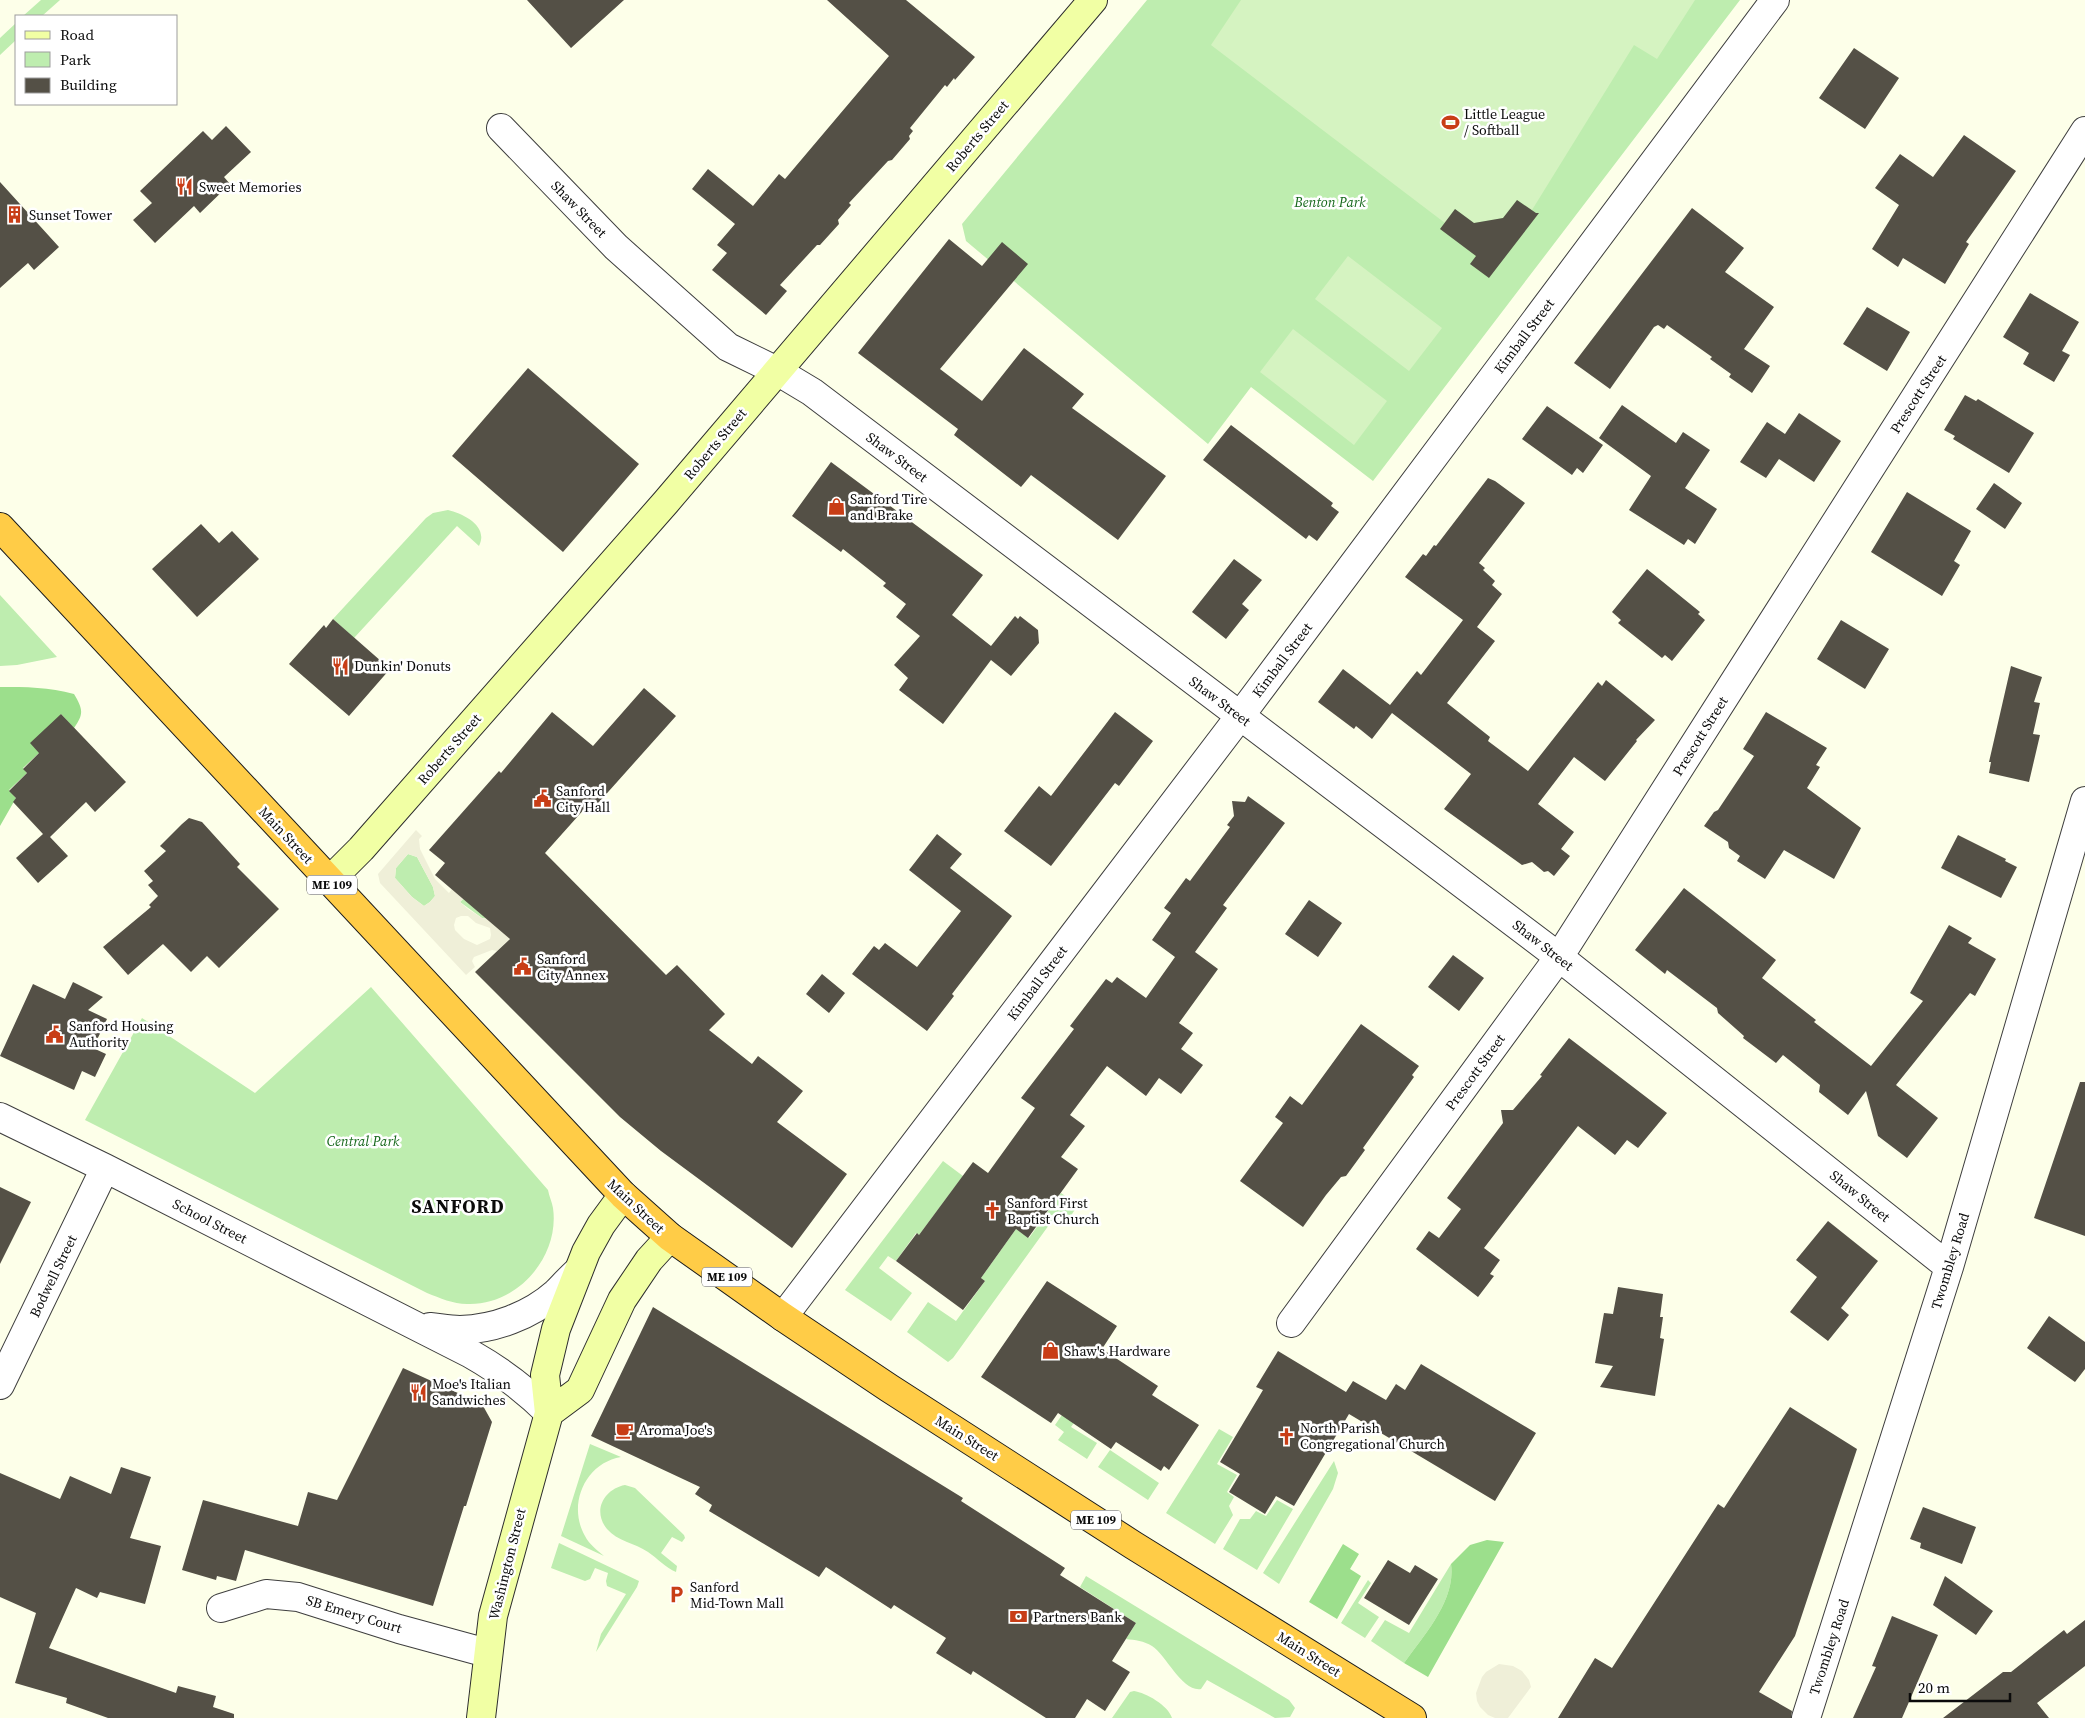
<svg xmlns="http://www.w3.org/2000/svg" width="2085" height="1718" font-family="'Source Serif 4',serif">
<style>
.green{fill:#beedaf}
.forest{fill:#9cdf8c}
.pitch{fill:#d5f3c1}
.plaza{fill:#efefd8;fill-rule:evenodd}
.building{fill:#545046}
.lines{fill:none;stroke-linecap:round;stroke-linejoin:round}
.street-casing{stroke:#3e3e3e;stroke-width:30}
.secondary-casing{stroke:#2d2d2d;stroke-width:30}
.highway-casing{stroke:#1c1c1c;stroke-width:30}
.street{stroke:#fff;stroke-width:28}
.secondary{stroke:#f1ffa4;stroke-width:28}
.highway{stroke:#ffcc47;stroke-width:28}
.labels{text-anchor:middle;stroke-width:5;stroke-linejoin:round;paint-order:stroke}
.shield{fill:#fff;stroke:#545454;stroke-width:1}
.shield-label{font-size:12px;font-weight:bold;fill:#0b0b0b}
.poi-label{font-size:14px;fill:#0b0b0b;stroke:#fff;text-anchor:start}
.street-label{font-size:14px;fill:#0b0b0b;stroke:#fff}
.park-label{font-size:14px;font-style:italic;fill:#16681b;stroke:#fff}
.district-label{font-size:19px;font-weight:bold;letter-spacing:1px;fill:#0b0b0b;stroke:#fff}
</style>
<rect width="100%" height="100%" fill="#fdffe9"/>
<path class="green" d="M41,0h19l-18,16h-19z
M1147,0h593l-367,481 -122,-94 -43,57 -242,-203 -4,-17z
M16,23v17l-16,15v-17z
M448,510c16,4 41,16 31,36l-22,-20 -103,112 -21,-19 93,-101 7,-5z
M0,595l57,62 -40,8 -17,1z
M408,854l9,3 16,30 2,9 -5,6 -6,4 -12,-9 -17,-19 1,-10z
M463,899l41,22 -22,-3 -22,-16z
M371,987l177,203c1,6 4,12 5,18 7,49 -36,98 -86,96 -14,0 -27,-6 -40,-11l-342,-173 57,-102 113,75z
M943,1161l20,15 -44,59 -3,-2 -20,28 -8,-5 -9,12 33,25 -21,28 -46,-31z
M1061,1193l17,12 -10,15 -14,-2 -101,140 -5,4 -41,-30 21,-30 28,19 29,-40 -4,-3 35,-49 13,9z
M1064,1412l12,8 -5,7 26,16 -10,16 -29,-19 6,-8 -9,-7z
M1219,1429l14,8 -16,27 20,11 -10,17 7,5 -5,9 4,9 -18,29 -49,-31z
M590,1444l31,13c-36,6 -54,48 -36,79 4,8 12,14 19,20l-43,-20z
M1110,1450l49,33 -11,17 -50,-33z
M1334,1461l4,12 -5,16 -54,95 -16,-11z
M625,1485l10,3 49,47 1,3 -3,4 -10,-5 -11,16 16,13 -1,6c-10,-4 -19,-14 -28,-20 -13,-9 -31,-11 -41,-23 -15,-18 -3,-40 18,-44z
M1277,1500l16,9 -36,61 -34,-21 17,-30h10l6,-8 10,5z
M559,1543l80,38 -2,6 -41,65 5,-18 25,-40 -19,-8 -1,-5 2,-8 -13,-5 -5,11 -5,2 -34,-13z
M1451,1564c5,36 -27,71 -47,99l-33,-22 14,-21 24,13z
M1086,1576l203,124 6,8 -5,9 -15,1 -68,-38 -6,9c-19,3 -34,-33 -49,-43 -8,-5 -17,-6 -26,-7l10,-16 -56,-36z
M1368,1580l3,3 -13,20 21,14 -14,21 -24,-15z
M1134,1691c12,2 34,14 38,27h-60l18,-26z"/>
<path class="forest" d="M0,687c26,0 49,0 74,7 9,15 10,20 0,34l-13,-14 -22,39 -16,15 4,5 -18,17 7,8 -16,28z
M1487,1540l17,2 -76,135 -24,-14c20,-28 52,-63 47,-99l19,-19z
M1343,1544l16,10 -9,15 11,7 -24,43 -28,-17z"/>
<path class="pitch" d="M1241,0h454l-38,59 -23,-14 -102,165 -15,-10 -14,18 -29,5 -19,-14 -10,14 -234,-178z
M1348,256l94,72 -33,43 -94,-72z
M1293,329l94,72 -33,44 -94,-73z"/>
<path class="plaza" d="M416,830l6,6 -3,3 1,10 15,30 14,14 3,-4 11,10 -3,3 8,7 14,9 22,3 27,-3 -34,33 -5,-1 -18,7 -2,4 3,6 -9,8 -86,-92 -2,-9zM408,854l9,3 16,30 2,9 -5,6 -6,4 -12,-9 -17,-19 1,-10zM461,916h7l8,7 14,5 1,7 -1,4 -13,6 -13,-6 -9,-9 -1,-5 2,-7z
M1499,1664l14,2 9,5 7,9 2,7 -23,31h-13l-7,-3 -8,-8 -3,-6 -1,-8 6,-16 4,-5z"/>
<path class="building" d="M527,0h97l-53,48z
M827,0h79l69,57 -20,23 -1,-2 -7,9 -2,-2 -35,43 3,3 -4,5 1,3 -18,21 -4,1 -39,42 2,2 -13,15 1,4 -19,21h-3l-37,40 7,6 -21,24 -54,-45 15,-17 -10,-8 18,-21 -43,-35 16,-20 45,37 26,-32 6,5 104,-123z
M1854,48l45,30 -34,51 -46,-31z
M226,126l25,26 -27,25 6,7 -30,29 -6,-7 -39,37 -22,-23 19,-17 -12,-12 63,-60 9,9z
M1964,135l52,36 -50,71 3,2 -24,40 -42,-26 -5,9 -26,-18 27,-44 -24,-17 25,-34 33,23z
M0,182l59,65 -25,23 -6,-7 -28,25z
M1517,200l19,13h3l-50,65 -19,-14 6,-8 -36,-27 15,-20 19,14 29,-5z
M1692,208l52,40 -19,24 49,35 -30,42 26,17 -18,27 -23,-16 2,-3 -21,-15 2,-2 -45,-32 -3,4 -6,-4 -4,2 -44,62 -36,-26z
M949,239l33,27 20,-24 26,22 -88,105 42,32 42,-53 60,46 -12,14 94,68 -48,64 -87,-65 -10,12 -67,-52 4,-6 -100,-76z
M2030,293l49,29 -17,29 8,4 -16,27 -31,-18 6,-11 -26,-16z
M1867,307l43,25 -23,39 -44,-27z
M528,368l111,96 -76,88 -111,-96z
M1965,395l11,6 2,-2 56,34 -25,40 -56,-34 2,-3 -11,-6z
M1622,405l54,38 7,-11 27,18 -25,38 32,21 -22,35 -7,-5 -4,6 -55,-35 22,-34 -52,-38z
M1547,406l56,39 -20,28 -6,-5 -5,7 -50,-36z
M1799,413l42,28 -27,41 -35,-23 -13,19 -26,-16 27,-40 18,12z
M1231,425l102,78 -2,3 8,6 -22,29 -8,-6 -3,4 -103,-79z
M831,462l152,113 -31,40 39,31 24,-30 3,3 2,-3 18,14 1,13 -28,33 -20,-16 -48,64 -44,-34 9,-12 -14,-13 26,-29 -24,-19 10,-13 -23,-18 3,-3 -43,-34 -2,3 -49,-36z
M1488,478l7,3 30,22 -46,60 6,5 -2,2 12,11 -3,4 10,9 -25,33 18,14 -48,62 43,34 -2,4 40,30 70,-89 4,4 4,-6 49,40 -19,20 1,1 -32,40 -31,-24 -36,47 36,28 -13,17 9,7 -16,20 -6,-5 -4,1 -12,-10 -10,3 -78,-56 27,-35 -79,-61 -20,26 -16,-13 -2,3 -36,-27 25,-33 47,36 27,-34 4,4 42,-55 -58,-43 18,-23 3,2 8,-11 2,1z
M1994,483l28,20 -17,26 -29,-20z
M1907,492l64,39 -17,30 6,4 -18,31 -71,-44z
M201,524l18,19 13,-12 27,28 -62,58 -45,-48z
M1234,559l28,21 -20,24 7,6 -23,29 -34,-27z
M1647,569l53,43 -2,2 7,6 -33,41 -7,-6 -3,3 -44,-35 3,-3 -9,-8z
M333,619l57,50 -41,47 -60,-52 35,-39 2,3z
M1841,620l48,29 -24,40 -48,-30z
M2011,666l31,11 -8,25 6,1 -7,31 7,1 -11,47 -40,-9 2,-11h-2z
M644,688l32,28 -84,94 -5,-4 -42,47 121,122 11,-10 48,49 -16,16 43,34 6,-8 45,35 -26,31 70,52 -55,74 -131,-97 -41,-34 -145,-145 35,-33 -75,-64 10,-12 -16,-13 70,-79 2,2 51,-61 41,34z
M1115,712l38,29 -34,45 -4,-3 -64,83 -47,-35 35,-45 12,10z
M1766,712l61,36 -11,17 4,2 -13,21 54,40 -27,51 -50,-29 -19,29 -28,-18 3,-5 -11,-8 -1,-6 -24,-16 10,-14 4,-2 36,-54 -11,-7z
M61,714l65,68 -31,30 -9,-10 -36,35 18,19 -30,27 -22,-25 27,-24 -30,-32 3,-4 -7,-7 18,-18 -4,-4 16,-16 -9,-10z
M1248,796l37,27 -62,82 4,3 -32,44 23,17 -39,54 14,10 -12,16 22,16 -22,29 -22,-16 -13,18 -39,-30 -37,49 15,11 -24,31 17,12 -50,69 -12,-9 -35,49 4,3 -22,29 -67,-49 21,-28 2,2 54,-73 15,11 47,-65 -14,-10 53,-69 -4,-3 36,-47 6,4 5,-6 29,21 29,-41 -23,-17 19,-27 -7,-5 22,-30 4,3 40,-54 -3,-2 7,-9 -2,-15 13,1z
M189,818l13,4 38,42 -3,3 42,42 -60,59 -12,-12 -16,16 -28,-28 -35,31 -25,-28 48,-40 -2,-2 9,-9 -10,-11 5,-4 -9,-10 22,-20 -6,-5 22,-22z
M937,834l25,20 -12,14 62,48 -60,78 2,2 -27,35 -75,-57 22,-28 5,4 6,-7 32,24 44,-56 -52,-41z
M1958,835l48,24 -1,2 12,6 -16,31 -60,-30z
M1684,888l92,72 -14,18 54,42 -2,2 57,44 52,-65 -13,-8 39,-68 23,13 -4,5 28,16 -21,37 -5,-3 -74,92 42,33 -31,40 -29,-22 -12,-45 -18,24 -29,-23 1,-7 -37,-30 -7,8 -33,-25 1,-2 -26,-23 -1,-5 -50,-38 -2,4 -30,-24z
M1309,900l33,23 -24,34 -33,-23z
M1453,955l31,23 -25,33 -31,-24z
M822,974l23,19 -16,20 -23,-19z
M73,982l30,15 -15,13 19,9 -14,29 13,6 -11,23 -13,-6 -8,19 -74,-34 33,-72 32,15z
M1361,1024l58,42 -7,9 2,2 -51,71 2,2 -19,26 -5,1 -15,18 -23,32 -63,-46 43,-58 -8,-6 15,-21 12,9z
M1569,1038l98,75 -29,35 -11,-8 -12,15 -37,-29 -94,122 16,12 -10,14 4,2 -16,21 -62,-48 13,-18 10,7 22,-29 -14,-11 56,-75 -2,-13h12l29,-34 -2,-1z
M2080,1082h5v154l-51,-18z
M0,1187l31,15 -31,62z
M1828,1221l50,40 -37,47 8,7 -21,26 -38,-29 27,-35 -21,-17z
M1047,1281l70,45 -15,23 56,37 -6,9 47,30 -30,45 -5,-4 -3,5 -45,-29 -5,7 -53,-36 -7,10 -70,-46z
M1618,1287l45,7 -3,23h3l-3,21 4,1 -9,57 -55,-9 13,-21 -18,-3 9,-50 9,1z
M653,1307l310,191 -2,3 104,67 -5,7 76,48 -24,38 18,11 -25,39 -18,-12 -12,19h-29l-73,-47 -2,4 -35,-22 10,-15 -52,-33 -3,4 -65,-42 -7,10 -110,-66 3,-6 -17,-11 5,-7 -109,-51z
M2049,1316l36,26v27l-10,13 -48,-34z
M1278,1351l68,41 7,-11 33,19 10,-16 9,6 16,-26 115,69 -41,68 -146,-87 -55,92 -18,-10 -11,18 -36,-22 11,-18 -20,-12 43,-72 -7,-3z
M403,1368l79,36 10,18 -26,84h-2l-31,100 -188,-56 -9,31 -19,-5 -1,4 -34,-10 21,-70 95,26 10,-34 29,8z
M1790,1407l67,42 -62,187 -36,56 33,19 -1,7h-233l37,-60 17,10 106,-164 6,4z
M121,1467l30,10 -21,61 31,8 -16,58 -45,-12 -3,6 -21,-10 -27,60 127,45 2,-7 38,10 -3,11 21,7v4h-126l-42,-15 1,-5 -52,-15 21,-70 -36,-16v-124l60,26 10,-23 41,18z
M1923,1507l53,20 -14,37 -42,-16 1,-5 -11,-4z
M1388,1560l22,13 5,-8 23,14 -29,46 -45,-27z
M1945,1576l48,35 -17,24 -43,-30z
M1892,1616l46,19 -36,83h-49l23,-51 -4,-1z
M2085,1620v46l-48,37 12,15h-106l60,-46h8l53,-42 3,4z"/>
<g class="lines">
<defs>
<path id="street" d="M501,128l115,119 112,100 49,24 35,21 747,565 390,310
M0,1117l105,51 366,186c30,17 54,35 78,59
M783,1317l457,-601 535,-716
M1291,1323l268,-366 526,-826
M430,1327c10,1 20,3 30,3 34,-1 70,-14 96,-37 7,-7 14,-15 22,-22
M0,1385l105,-217
M221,1608l45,-14 32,3 101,32 88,24
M1806,1718l143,-451 136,-466"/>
<path id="secondary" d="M329,881l32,-32 305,-347 427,-502
M549,1413l31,-23 42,-90 27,-40 21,-23
M481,1718l12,-102 56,-203 -4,-38 11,-46 30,-77 15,-27 22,-30"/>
<path id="highway" d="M0,527l623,668 47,42 113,80 106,71 244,157 279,173"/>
</defs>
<use href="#street" class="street-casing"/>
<use href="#secondary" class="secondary-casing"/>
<use href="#highway" class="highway-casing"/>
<use href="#street" class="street"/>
<use href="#secondary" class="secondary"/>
<use href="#highway" class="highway"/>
</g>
<defs>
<symbol id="stadium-bare" viewBox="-9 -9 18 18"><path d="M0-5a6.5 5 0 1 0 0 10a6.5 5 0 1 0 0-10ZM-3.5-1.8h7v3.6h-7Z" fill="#c83d16" stroke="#fff" stroke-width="2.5" paint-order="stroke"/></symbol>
<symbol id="restaurant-bare" viewBox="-9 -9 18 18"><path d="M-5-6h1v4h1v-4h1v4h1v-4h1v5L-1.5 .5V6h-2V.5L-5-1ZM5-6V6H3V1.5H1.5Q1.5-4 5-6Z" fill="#c83d16" stroke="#fff" stroke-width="2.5" paint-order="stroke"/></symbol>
<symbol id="building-bare" viewBox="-9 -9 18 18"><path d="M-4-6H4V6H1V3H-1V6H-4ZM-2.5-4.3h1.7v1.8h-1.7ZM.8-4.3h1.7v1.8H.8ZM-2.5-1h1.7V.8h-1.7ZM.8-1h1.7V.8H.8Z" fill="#c83d16" stroke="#fff" stroke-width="2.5" paint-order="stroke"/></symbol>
<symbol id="shop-bare" viewBox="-9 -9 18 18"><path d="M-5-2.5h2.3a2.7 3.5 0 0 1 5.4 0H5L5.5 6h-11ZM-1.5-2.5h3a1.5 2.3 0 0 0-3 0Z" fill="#c83d16" stroke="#fff" stroke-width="2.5" paint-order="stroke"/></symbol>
<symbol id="civic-bare" viewBox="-9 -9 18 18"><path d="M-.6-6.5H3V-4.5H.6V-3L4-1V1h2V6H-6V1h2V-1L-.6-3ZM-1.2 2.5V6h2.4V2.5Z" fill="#c83d16" stroke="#fff" stroke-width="2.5" paint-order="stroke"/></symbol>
<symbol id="church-bare" viewBox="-9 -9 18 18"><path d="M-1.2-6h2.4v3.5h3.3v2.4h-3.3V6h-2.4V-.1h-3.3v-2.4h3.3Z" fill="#c83d16" stroke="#fff" stroke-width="2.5" paint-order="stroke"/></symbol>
<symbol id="cafe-bare" viewBox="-9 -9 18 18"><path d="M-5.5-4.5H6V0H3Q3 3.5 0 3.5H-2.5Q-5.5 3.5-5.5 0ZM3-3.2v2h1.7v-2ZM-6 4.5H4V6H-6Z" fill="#c83d16" stroke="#fff" stroke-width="2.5" paint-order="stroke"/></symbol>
<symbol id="parking-bare" viewBox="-9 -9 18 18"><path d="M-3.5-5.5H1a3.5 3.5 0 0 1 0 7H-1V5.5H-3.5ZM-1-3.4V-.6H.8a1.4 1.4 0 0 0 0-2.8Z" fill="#c83d16" stroke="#fff" stroke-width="2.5" paint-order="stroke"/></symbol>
<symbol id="bank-bare" viewBox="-9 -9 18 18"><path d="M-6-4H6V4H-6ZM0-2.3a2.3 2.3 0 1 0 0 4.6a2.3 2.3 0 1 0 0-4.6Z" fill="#c83d16" stroke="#fff" stroke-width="2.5" paint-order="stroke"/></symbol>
</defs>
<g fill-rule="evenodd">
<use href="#stadium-bare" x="1438" y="110" width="25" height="25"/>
<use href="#restaurant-bare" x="172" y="174" width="25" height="25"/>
<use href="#building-bare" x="2" y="202" width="25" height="25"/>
<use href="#shop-bare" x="824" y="494" width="25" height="25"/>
<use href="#restaurant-bare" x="328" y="654" width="25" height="25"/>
<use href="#civic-bare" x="530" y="786" width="25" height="25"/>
<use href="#civic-bare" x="510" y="954" width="25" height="25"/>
<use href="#civic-bare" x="42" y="1022" width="25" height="25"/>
<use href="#church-bare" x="980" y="1198" width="25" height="25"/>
<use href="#shop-bare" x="1038" y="1338" width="25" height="25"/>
<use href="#restaurant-bare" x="406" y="1380" width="25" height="25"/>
<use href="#cafe-bare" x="612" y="1418" width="25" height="25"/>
<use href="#church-bare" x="1274" y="1424" width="25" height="25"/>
<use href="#parking-bare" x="664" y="1582" width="25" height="25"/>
<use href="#bank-bare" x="1006" y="1604" width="25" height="25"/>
</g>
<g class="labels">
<g class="shield">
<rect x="307" y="875.5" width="50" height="19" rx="4"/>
<rect x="702" y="1267.5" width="50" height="19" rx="4"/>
<rect x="1071" y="1510.5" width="50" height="19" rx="4"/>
</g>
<g class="shield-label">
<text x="332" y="889">ME 109</text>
<text x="727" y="1281">ME 109</text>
<text x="1096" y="1524">ME 109</text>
</g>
<g class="poi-label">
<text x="1464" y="119">Little League<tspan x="1464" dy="16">/ Softball</tspan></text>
<text x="199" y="192">Sweet Memories</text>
<text x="29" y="220">Sunset Tower</text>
<text x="850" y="504">Sanford Tire<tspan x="850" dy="16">and Brake</tspan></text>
<text x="354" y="671">Dunkin' Donuts</text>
<text x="556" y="796">Sanford<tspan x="556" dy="16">City Hall</tspan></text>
<text x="537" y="964">Sanford<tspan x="537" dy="16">City Annex</tspan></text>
<text x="69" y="1031">Sanford Housing<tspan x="69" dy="16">Authority</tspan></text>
<text x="1007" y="1208">Sanford First<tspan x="1007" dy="16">Baptist Church</tspan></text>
<text x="1064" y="1356">Shaw's Hardware</text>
<text x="432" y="1389">Moe's Italian<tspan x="432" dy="16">Sandwiches</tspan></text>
<text x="1300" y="1433">North Parish<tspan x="1300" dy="16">Congregational Church</tspan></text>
<text x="639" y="1435">Aroma Joe's</text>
<text x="690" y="1592">Sanford<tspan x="690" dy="16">Mid-Town Mall</tspan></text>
<text x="1033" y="1622">Partners Bank</text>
</g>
<g class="street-label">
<text transform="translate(977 136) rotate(-50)" y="5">Roberts Street</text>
<text transform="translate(579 209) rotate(46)" y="5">Shaw Street</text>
<text transform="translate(1524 336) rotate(-53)" y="5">Kimball Street</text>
<text transform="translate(1918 394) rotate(-57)" y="5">Prescott Street</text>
<text transform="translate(715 444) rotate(-50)" y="5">Roberts Street</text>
<text transform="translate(897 457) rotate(37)" y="5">Shaw Street</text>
<text transform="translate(1282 660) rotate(-53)" y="5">Kimball Street</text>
<text transform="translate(1220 701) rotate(37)" y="5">Shaw Street</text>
<text transform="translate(1700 736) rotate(-58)" y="5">Prescott Street</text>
<text transform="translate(449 749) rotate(-49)" y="5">Roberts Street</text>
<text transform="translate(286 835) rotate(47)" y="5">Main Street</text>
<text transform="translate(1543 945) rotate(38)" y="5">Shaw Street</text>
<text transform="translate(1037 983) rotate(-53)" y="5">Kimball Street</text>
<text transform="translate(1475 1072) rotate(-54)" y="5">Prescott Street</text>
<text transform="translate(1860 1196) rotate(39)" y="5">Shaw Street</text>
<text transform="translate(636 1206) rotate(43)" y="5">Main Street</text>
<text transform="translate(210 1221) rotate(27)" y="5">School Street</text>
<text transform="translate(1950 1261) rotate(-73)" y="5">Twombley Road</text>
<text transform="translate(53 1276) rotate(-64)" y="5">Bodwell Street</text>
<text transform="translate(967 1438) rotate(32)" y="5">Main Street</text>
<text transform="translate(507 1564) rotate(-76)" y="5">Washington Street</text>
<text transform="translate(354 1614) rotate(17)" y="5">SB Emery Court</text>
<text transform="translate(1829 1647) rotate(-72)" y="5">Twombley Road</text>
<text transform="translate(1309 1654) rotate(32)" y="5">Main Street</text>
</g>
<g class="park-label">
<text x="1330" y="207">Benton Park</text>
<text x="363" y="1146">Central Park</text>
</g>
<g class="district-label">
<text x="458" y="1213">SANFORD</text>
</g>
</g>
<rect x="15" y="15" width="162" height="90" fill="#ffffff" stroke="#9d9d9d"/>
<rect x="25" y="31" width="25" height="8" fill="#f1ffa4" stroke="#9d9d9d"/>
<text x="60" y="40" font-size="15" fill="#0b0b0b">Road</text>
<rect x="25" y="52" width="25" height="15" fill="#beedaf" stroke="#9d9d9d"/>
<text x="60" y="65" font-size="15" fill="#0b0b0b">Park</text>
<rect x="25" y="78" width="25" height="15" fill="#545046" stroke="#9d9d9d"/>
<text x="60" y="90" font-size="15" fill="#0b0b0b">Building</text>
<path d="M1910 1693v8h100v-8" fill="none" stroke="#0b0b0b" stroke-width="2.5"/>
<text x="1918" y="1693" font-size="15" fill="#0b0b0b" stroke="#ffffff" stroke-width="4" paint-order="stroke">20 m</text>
</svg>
